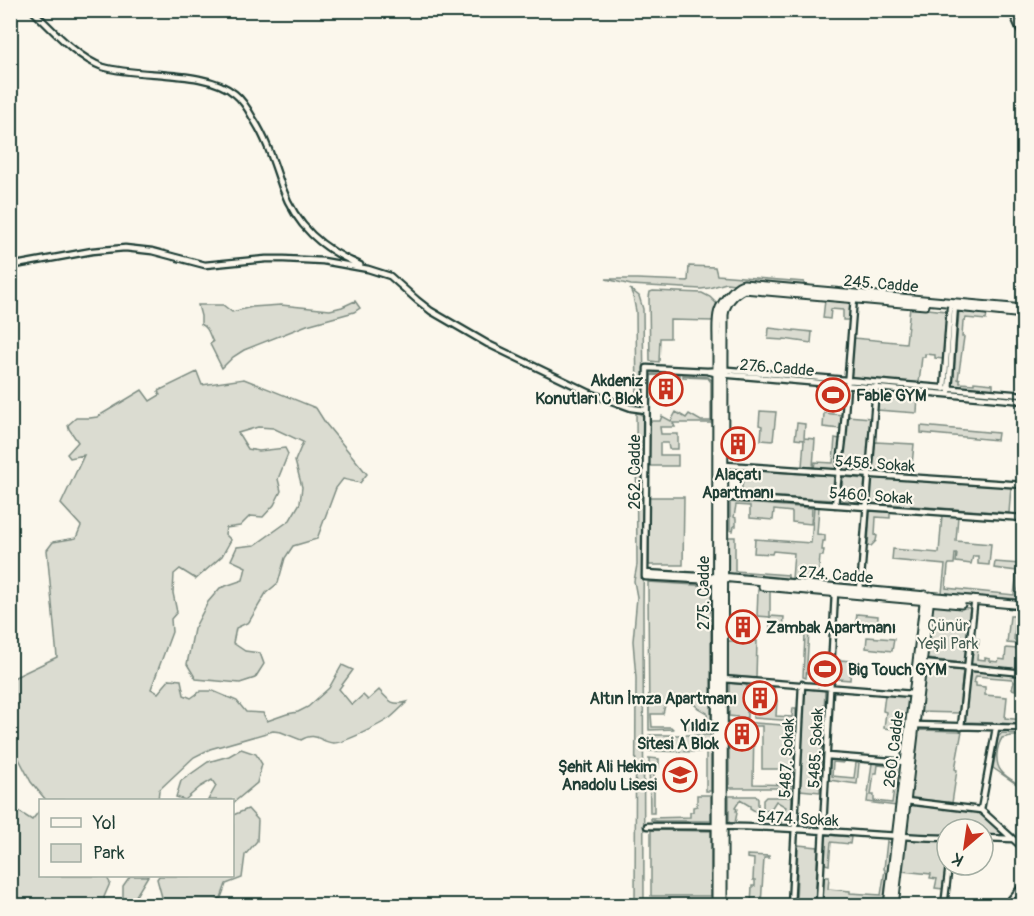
<svg xmlns="http://www.w3.org/2000/svg" width="1034" height="916" font-family="Pangolin,sans-serif">
<style>
.green{fill:#dbdcd1;stroke:#7d8c82;stroke-width:1.5}
.lines{fill:none;stroke-linecap:round;stroke-linejoin:round}
.street-casing{stroke:#1f3d34;stroke-width:9}
.secondary-casing{stroke:#1f3d34;stroke-width:11}
.street{stroke:#fbf7ec;stroke-width:4.5}
.secondary{stroke:#fbf7ec;stroke-width:7}
.labels{text-anchor:middle;stroke-width:4.5;stroke-linejoin:round;paint-order:stroke}
.street-label{font-size:16px;fill:#1f3d34;stroke:#fbf7ec}
.poi-label{font-size:16px;font-weight:bold;fill:#1f3d34;stroke:#fbf7ec;text-anchor:end}
.park-label{font-size:16px;fill:#455d53;stroke:#fbf7ec}
</style>
<rect width="100%" height="100%" fill="#fbf7ec"/>
<filter id="ink" filterUnits="userSpaceOnUse"><feTurbulence type="fractalNoise" baseFrequency=".0167" numOctaves="2"/><feDisplacementMap in="SourceGraphic" scale="12" xChannelSelector="R" yChannelSelector="G"/><feConvolveMatrix kernelMatrix="1 2 1 2 8 2 1 2 1" color-interpolation-filters="sRGB"/></filter>
<g filter="url(#ink)">
<path class="green" d="M689,266l26,1 2,8 87,7v3l-61,-5 -8,4 -9,-1 -17,5 -8,1 -70,-4 -25,-6h31l51,2z
M630,289l9,7 4,13 1,89 -2,5 -5,4 -1,-96 -3,-15z
M653,291l49,2 8,4 7,7 -4,17 -43,-1v18h-10l-1,24 -9,-1 -1,-64 1,-5z
M825,300l26,2 -2,18h-6v-10l-12,-1 -1,10 -7,-1z
M355,301l5,7 -6,4 -47,13 -63,25 -11,7 -11,11 -12,-24 3,-2c-4,-7 -4,-14 -12,-18v-8l-3,-11h25l9,7 20,-5 29,-2 49,5 12,-3z
M910,307l36,4 -3,48 -8,-1v-3l-10,-1v3h-3l-3,26 -68,-6 3,-39 52,5z
M959,312l28,2 -1,6 -20,-2 -1,3h-2l-1,16h2l-6,42 2,1v3l14,1v-2l19,2v5l-40,-3z
M769,328l25,3v-1l18,2 -1,11 -27,-4 -1,1 -15,-1z
M197,372l5,13 42,-6 72,29 10,16 41,50 -7,9 -17,-4 -7,9 -19,51 -24,7 -8,12 -7,25 -12,10 -17,29 -13,6 -3,15 12,8 15,2 4,11 -9,14 -15,5 -44,-4 -9,-15 7,-35 14,-27 12,-14 23,-8 3,-13 -15,-7 6,-13 18,-2 35,-25 10,-17 2,-16 -7,-26 8,-19 -30,-14 -15,-1 -20,6 10,16 11,2 26,-3 3,6 -10,25 3,12 -7,14 -11,12 -13,-1 -10,10 -14,2 -1,6 6,6 -9,16 -26,23 -16,-10 -6,5 -1,19 4,19 -6,7 1,13 -21,57 7,4 12,-14 11,1 3,15 7,3 10,-7h12l24,10 9,11 17,1 4,8 20,-7 11,-2 10,-5 21,-19 13,-23 11,5 -14,19 13,16 11,-10 5,5 11,-10c10,11 13,16 28,12 -5,5 -11,11 -17,16 -9,6 -47,26 -57,25 -13,-1 -17,-12 -32,-3l-20,-8 -8,-1 -63,18 -16,8 -35,33 -1,10h-112l-15,-18 -14,-27 -6,1v-77l46,-22 -10,-107 6,-8 23,-4 5,-12 -20,-22 23,-49 -14,3 -3,-4 11,-12 -9,-13 -1,-4 8,-7h14l7,-1 45,-27 8,11 10,-6 -2,-4z
M653,374l27,1v2l-27,-2 -2,1 -1,45h10l2,-5 9,5 5,-9 10,6 3,-4 12,7h10v-39l-3,-4 -25,-1v-2l25,2 5,4 -1,42h-39l2,4h-15l1,7h17v15h-9l-1,-6h-8v12h18v11h-29v-91z
M879,391l39,4 -1,18 -40,-3z
M760,411l16,1 -3,29 -12,-1 1,-14 -3,-1z
M636,412l6,3 3,5 -2,188 1,297 -9,1 1,-228 -3,-37 4,-44 -3,-16 3,-16z
M824,413l18,2 -2,14 -17,-2z
M847,416l24,2 -5,54 -23,-2z
M797,423l8,1 -1,14 11,1 -2,28h-11l2,-27 -9,-1z
M921,426l77,7 -1,7 -76,-7z
M835,438l5,1 -3,30 -23,-1 1,-6 18,1z
M875,442l39,2 -3,31 -39,-3z
M744,470l90,6 -2,24 -91,-5z
M843,477l22,2 -2,23 -22,-2z
M873,478l138,9 -2,26 -139,-10h-1l2,-23z
M649,497h35l-1,68h-34z
M730,502l82,6 -1,16 -19,-2v-10l-18,-2 -1,10 -23,-2v-12l-14,-1 -2,12 2,1v8h-2l-1,5 -3,-1z
M814,507h5l-2,27 8,1v6h-2l-1,9h2l-1,6h-3l-2,25 -26,-2 2,-26 -21,-2 -1,3 -18,-1 1,-14 56,4z
M870,510l20,2v6l-14,-1 -1,18 2,1 -1,5 -5,5h-3z
M942,515l16,1 -2,25 35,3 -2,21 -11,-1v-8h-5l-2,8 -15,-2 1,-8h-2l-1,10h-5l-1,2 -2,22 68,7 3,-24 -23,-3 1,-6 25,2 -2,35 -76,-6 3,-28 -53,-5 1,-11 46,4z
M728,537h7v34l53,4v4l-60,-6z
M648,582l63,4v143h-23c3,-10 11,-7 19,-9v-7l-9,-5 -7,-7h-19l-7,4 -2,9h-12l1,13h19l2,2 -24,1z
M758,590l12,1v25l14,1 -1,13 26,2 -3,46 -3,-1 2,-42 -35,-3v-15l-13,-1z
M932,605l38,3 -6,55 -38,-4z
M857,614l21,2 -1,14 -22,-2z
M1010,616h6l-2,24 5,1 -3,28 -45,-5 3,-26 5,1 -2,20 8,1v-2l5,1v2l8,1 1,-3 6,1 1,-12 11,1v-5l-10,-1z
M867,637l27,2 -2,12 -26,-3z
M728,641h29l-1,37 -28,-2z
M840,660l11,1 -1,19 -12,-1z
M925,667l38,4 -4,42 -39,-1z
M970,671l46,4 -1,15 -3,-1 2,-7 -2,-3 -36,-3 -2,6 2,1v3l9,1v8l22,2 -2,21 18,2v4l-59,-2z
M729,683l18,2v33l-18,-2z
M771,686h3l-1,13 4,1 -1,16 16,1 1,-9h3v13l-43,-3v-12h17z
M805,689l20,1 -5,102 -20,-2z
M885,695l24,1 -4,34 -21,-2 2,-16 -3,-1z
M729,721l67,5 -3,43h-31v-43h-8l-1,58 40,1v3h-64z
M918,730l44,1 -7,38 2,1 -5,33 -42,-5z
M1002,733l16,1v2h-7l-9,2c-5,8 -8,24 -1,33 5,7 15,11 22,16v10l-5,-3 4,-6 -29,-20 5,-31z
M649,735h62v56h-5v-39l-57,-1z
M241,749l15,5 6,10 -5,19 -24,20 -1,-3h-24l8,-14 -4,-6 -12,7 -15,13 -9,-3 5,-16 27,-19 21,-6z
M649,758l10,1v9h-4l-1,2v43h-4z
M830,760l13,1v2l-10,-1 -1,14 22,2 2,-15h3l-2,21 -28,-4z
M872,763l29,2 -3,20h-4l2,-18 -18,-2 -1,8h-3l-3,22h3v6l18,2 2,-14h4l-2,17 -29,-4z
M697,795h14v26h-54l-6,-1v-2l39,-1v-5h3v-5l4,-1z
M729,796h27l2,3v14l-8,-5v-2l-10,-6 -5,8 2,1 -1,2 1,2 -2,10h-6z
M766,797h26l-1,28h-10l1,-10 4,-8 -10,-6 -5,8 -7,2 -1,-1v-10z
M910,804l68,8 24,22 -2,2h-17v-7h-36v6l-41,-1z
M10,806l22,14 8,-10v66h66l4,7 -6,14 1,8h-94z
M248,809l10,11 -1,21 -12,14 -3,23 -16,6 -5,14 -13,8 -38,-1 -7,-4 -6,-22 2,-3h73l1,-61z
M651,830l60,1v65h-60z
M826,835l25,2 -1,7 -19,-2 -2,23 -4,-1z
M906,839l41,1v15l-4,34 -8,-1 2,-9 -7,-1 1,-4 -29,-3z
M887,841l4,3 -8,61h-60l1,-28h5l-1,12 22,2v2l31,2 4,-25 -1,-1z
M798,845l20,2 -3,58 -19,-2z
M747,855l22,1v2h-5l-3,47h-10l1,-19h3v-6h-2l1,-21 -7,-1z
M130,876h18l-14,23 -1,6h-10v-19z"/>
<g class="lines">
<defs>
<path id="street" d="M32,10c20,19 45,48 71,57 37,11 103,2 132,27 9,7 14,17 19,26 13,20 20,44 28,67 14,39 40,62 78,78
M1011,10l13,29
M10,266l82,-15 33,-3 27,3 53,14 61,-6h18l39,2 45,8 22,7 27,24 14,11 57,33 102,49 41,15 15,2
M707,371l21,-1 296,25
M944,389l6,-81 2,-6
M949,391l6,-87
M725,465l299,20
M721,497l303,21
M835,505l8,-66 11,-142
M645,573l71,4
M716,581l-71,-4 2,-209 60,3 12,3 305,27
M860,591l16,-204
M1021,609l3,-44
M922,663l102,10
M722,679l191,15
M915,725l109,3
M961,727l13,-122
M827,756l78,6
M906,801l75,9 43,39
M981,810l15,-82
M647,826c49,0 98,0 148,3 51,3 101,8 152,9
M983,838l30,1
M791,906l11,-222
M819,906l16,-314
M944,906l5,-41
M1005,906l19,-22"/>
<path id="secondary" d="M957,307l67,7
M721,577l303,28
M763,586l198,18
M716,906l1,-564c0,-23 -3,-33 15,-50 4,-4 6,-7 12,-8l280,25
M723,906l1,-591c1,-11 9,-21 20,-26l181,16
M888,906l37,-311
M894,906l36,-310"/>
</defs>
<use href="#street" class="street-casing"/>
<use href="#secondary" class="secondary-casing"/>
<use href="#street" class="street"/>
<use href="#secondary" class="secondary"/>
</g>
</g>
<defs>
<symbol id="building-ring" viewBox="-11 -11 22 22"><circle r="9.5" fill="#fbf7ec" stroke="#c8321e" stroke-width="1.5"/><path d="M-4-6H4V6H1V3H-1V6H-4ZM-2.5-4.3h1.7v1.8h-1.7ZM.8-4.3h1.7v1.8H.8ZM-2.5-1h1.7V.8h-1.7ZM.8-1h1.7V.8H.8Z" fill="#c8321e"/></symbol>
<symbol id="stadium-ring" viewBox="-11 -11 22 22"><circle r="9.5" fill="#fbf7ec" stroke="#c8321e" stroke-width="1.5"/><path d="M0-5a6.5 5 0 1 0 0 10a6.5 5 0 1 0 0-10ZM-3.5-1.8h7v3.6h-7Z" fill="#c8321e"/></symbol>
<symbol id="school-ring" viewBox="-11 -11 22 22"><circle r="9.5" fill="#fbf7ec" stroke="#c8321e" stroke-width="1.5"/><path d="M0-5L7-2L0 1L-7-2ZM-4 1L0 2.5L4 1V4Q0 6-4 4Z" fill="#c8321e"/></symbol>
</defs>
<g fill-rule="evenodd">
<use href="#building-ring" x="647" y="370" width="38" height="38"/>
<use href="#stadium-ring" x="814" y="376" width="38" height="38"/>
<use href="#building-ring" x="719" y="425" width="38" height="38"/>
<use href="#building-ring" x="724" y="608" width="38" height="38"/>
<use href="#stadium-ring" x="806" y="650" width="38" height="38"/>
<use href="#building-ring" x="741" y="679" width="38" height="38"/>
<use href="#building-ring" x="723" y="715" width="38" height="38"/>
<use href="#school-ring" x="661" y="756" width="38" height="38"/>
</g>
<g class="labels">
<g class="street-label">
<text transform="translate(881 283) rotate(5)" y="6">245. Cadde</text>
<text transform="translate(777 367) rotate(5)" y="6">276. Cadde</text>
<text transform="translate(875 463) rotate(4)" y="6">5458. Sokak</text>
<text transform="translate(634 472) rotate(-90)" y="6">262. Cadde</text>
<text transform="translate(871 495) rotate(4)" y="6">5460. Sokak</text>
<text transform="translate(836 574) rotate(5)" y="6">274. Cadde</text>
<text transform="translate(703 593) rotate(-90)" y="6">275. Cadde</text>
<text transform="translate(815 748) rotate(-87)" y="6">5485. Sokak</text>
<text transform="translate(893 749) rotate(-83)" y="6">260. Cadde</text>
<text transform="translate(786 758) rotate(-87)" y="6">5487. Sokak</text>
<text transform="translate(798 818) rotate(3)" y="6">5474. Sokak</text>
</g>
<g class="poi-label">
<text x="643" y="386">Akdeniz<tspan x="643" dy="18">Konutları C Blok</tspan></text>
<text x="856" y="401" text-anchor="start">Fable GYM</text>
<text x="738" y="480" text-anchor="middle">Alaçatı<tspan x="738" dy="18">Apartmanı</tspan></text>
<text x="766" y="633" text-anchor="start">Zambak Apartmanı</text>
<text x="848" y="675" text-anchor="start">Big Touch GYM</text>
<text x="737" y="704">Altın İmza Apartmanı</text>
<text x="719" y="731">Yıldız<tspan x="719" dy="18">Sitesi A Blok</tspan></text>
<text x="657" y="772">Şehit Ali Hekim<tspan x="657" dy="18">Anadolu Lisesi</tspan></text>
</g>
<g class="park-label">
<text x="948" y="631">Çünür<tspan x="948" dy="18">Yeşil Park</tspan></text>
</g>
</g>
<rect width="1034" height="916" fill="none" stroke="#fbf7ec" stroke-width="36"/>
<rect x="18" y="18" width="998" height="880" fill="none" stroke="#1f3d34" stroke-width="2" filter="url(#ink)"/>
<rect x="39" y="799" width="195" height="78" fill="#fbf7ec" stroke="#a3ada2" stroke-width="1.5"/>
<rect x="51" y="818" width="30" height="9" fill="#fbf7ec" stroke="#a3ada2" stroke-width="1.5"/>
<text x="93" y="829" font-size="18" fill="#1f3d34">Yol</text>
<rect x="51" y="844" width="30" height="18" fill="#dbdcd1" stroke="#a3ada2" stroke-width="1.5"/>
<text x="93" y="859" font-size="18" fill="#1f3d34">Park</text>
<g transform="translate(965 847) rotate(209)"><circle r="28" fill="#fbf7ec" stroke="#a3ada2" stroke-width="1.5"/>
<path d="M0-4.5L10 22L0 15L-10 22Z" fill="#c8321e"/>
<text y="-9" font-size="16" font-weight="bold" text-anchor="middle" fill="#1f3d34">K</text>
</g>
</svg>
